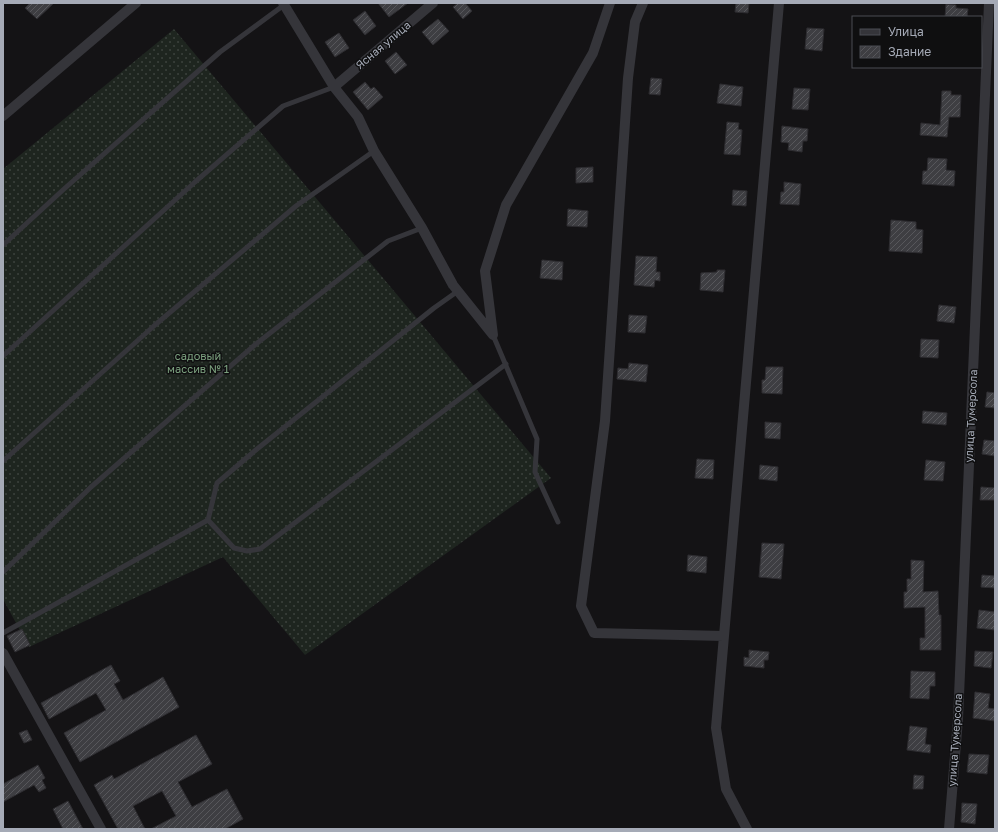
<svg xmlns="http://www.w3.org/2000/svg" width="998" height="832" font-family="'Golos Text',sans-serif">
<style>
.garden{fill:url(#garden-dots)}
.building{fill:url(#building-hatch);stroke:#2e2d31}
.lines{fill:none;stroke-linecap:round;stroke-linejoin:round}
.lane{stroke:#35353a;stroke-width:5}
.street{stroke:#35353a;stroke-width:10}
.labels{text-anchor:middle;stroke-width:3;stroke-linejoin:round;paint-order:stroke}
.street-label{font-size:11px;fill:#a5aab6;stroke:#0f0f10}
.park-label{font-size:11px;fill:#7ca17f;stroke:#0f0f10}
</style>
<defs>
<pattern id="garden-dots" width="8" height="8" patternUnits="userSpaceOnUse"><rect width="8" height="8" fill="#1e251f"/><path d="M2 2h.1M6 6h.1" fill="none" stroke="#3c423d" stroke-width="1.8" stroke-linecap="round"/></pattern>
<pattern id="building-hatch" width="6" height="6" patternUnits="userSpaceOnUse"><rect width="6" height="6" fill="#3e3e42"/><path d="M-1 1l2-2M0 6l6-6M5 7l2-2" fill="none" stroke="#57575b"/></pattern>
</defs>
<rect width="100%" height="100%" fill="#141315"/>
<path class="garden" d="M174,29l377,449 -246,177 -82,-98 -194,90 -26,-48v-430z"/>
<path class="building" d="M30,3h24l-17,16 -12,-11z
M378,3h30l-19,14z
M458,3h7l7,8 -9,8 -10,-12z
M736,3h13l-1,10 -13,-1z
M946,4l10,1v3l12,1 -1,8h-22z
M365,11l11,15 -11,9 -12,-15z
M438,19l11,12 -16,14 -11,-13z
M807,28l17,1 -2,22 -17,-2z
M339,33l10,15 -14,9 -10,-15z
M396,52l11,13 -12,9 -10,-13z
M651,78l11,1 -2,16 -11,-1z
M365,82l6,7 3,-2 9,10 -15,13 -15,-18z
M720,84l23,3 -2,19 -24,-3z
M794,88l16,1 -2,21 -16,-1z
M942,91h9v4h10l-1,22h-11l-2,20 -27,-2 1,-12 19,2z
M727,122l12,1 -1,6 4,1 -2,25 -16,-1z
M782,126l26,3 -1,12h-4l-1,11 -14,-2 1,-7 -8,-1z
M928,158l19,1 -1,11 9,1 -1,15 -32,-2 1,-13h4z
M593,167v15l-17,1v-15z
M784,182l17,2 -2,21 -19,-1 1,-12h3z
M733,190l14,1 -1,15 -14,-1z
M568,209l20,2 -1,16 -20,-1z
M891,220l25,2v7l7,1 -1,23 -33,-2z
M636,256l21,1 -1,15h4v9l-5,-1 -1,7 -20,-2z
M542,260l21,2 -1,18 -22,-2z
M717,270h8l-2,22 -23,-2 1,-17 16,-1z
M939,305l17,2 -2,16 -17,-2z
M629,315l18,1 -2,17 -17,-1z
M921,339l18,1 -1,18 -18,-1z
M629,363l19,2 -2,17 -29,-3 1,-11 10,1z
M766,367h17l-1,27 -20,-1v-13h3z
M987,392l8,1v15l-10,-1z
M923,411l24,2 -1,12 -24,-2z
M765,422l16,1 -1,16 -15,-1z
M984,440l11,1v15l-13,-2z
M697,459l17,1 -1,19 -18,-1z
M926,460l19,2 -2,19 -19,-1z
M760,465l18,2 -1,14 -18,-2z
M981,487l14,1v12h-15z
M762,543l22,1 -3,35 -22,-2z
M688,555l19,2 -1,16 -19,-2z
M911,560l13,1 -1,31 15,-1 1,24h2v35h-21v-12h5v-31l-21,1v-16h3v-13h4z
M982,575l13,1v12l-14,-1z
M979,610l16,2v18l-18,-2z
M22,629l8,16 -15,7 -8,-16z
M749,650l20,2 -1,8h-4v8l-20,-2v-9l5,1z
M975,651l18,1 -2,16 -17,-2z
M111,665l9,16 -6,3 9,16 40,-23 16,30 -99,55 -16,-29 42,-23 -10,-17 -47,26 -8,-16z
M911,671l24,1v14h-5l-1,13 -19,-1z
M975,692l15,2 -2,14 7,1v12l-22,-3z
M910,726l17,2 -2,16 6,1 -1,8 -23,-3z
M27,730l5,10 -8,3 -5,-10z
M196,735l16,29 -34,18 14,25 35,-18 16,30 -18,10h-74l25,-13 -14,-25 -29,15 12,23h-27l-24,-44 18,-10 2,4z
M969,754l20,1 -2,19 -20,-2z
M38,765l7,13 -3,2 4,8 -7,4 -5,-7 -31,17v-18z
M914,775l10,1 -1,13h-10z
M68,801l15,28h-20l-10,-20z
M962,803l15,1 -2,20 -14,-2z"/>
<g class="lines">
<path class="lane" d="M3,245l61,-56 156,-137 64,-47
M458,291l-24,17 -177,141 -40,34 -9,37 26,28 13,3 13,-2 246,-185
M493,335l44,104 -2,33 23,50
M3,356l192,-174 88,-76 51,-19
M3,461l152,-136 141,-119 78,-55
M3,572l88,-85 165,-143 132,-103 34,-13
M3,633l205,-113"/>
<path class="street" d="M283,3l51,84 24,30 16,34 48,77 31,57 40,50 -8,-64 21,-66 87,-152 17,-50
M643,3l-8,19 -7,56 -23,343 -24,185 13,27 130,3
M334,87l99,-84
M3,116l133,-113
M3,653l98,176
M747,829l-21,-40 -10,-61 63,-725
M949,829l9,-110 31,-716"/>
</g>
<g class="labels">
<g class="street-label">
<text transform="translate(383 45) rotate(-40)" y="4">Ясная улица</text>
<text transform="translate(971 416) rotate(-87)" y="4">улица Тумерсола</text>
<text transform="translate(955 740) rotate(-86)" y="4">улица Тумерсола</text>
</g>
<g class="park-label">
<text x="198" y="360">садовый<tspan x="198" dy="13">массив № 1</tspan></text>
</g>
</g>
<rect width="998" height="832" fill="none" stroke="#a5aab6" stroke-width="8"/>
<rect x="852" y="16" width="130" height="52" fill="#0f0f10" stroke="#4b4d52"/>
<rect x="860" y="29" width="20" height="6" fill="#35353a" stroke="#4b4d52"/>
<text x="888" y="36" font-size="12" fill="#a5aab6">Улица</text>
<rect x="860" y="46" width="20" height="12" fill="url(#building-hatch)" stroke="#4b4d52"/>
<text x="888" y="56" font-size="12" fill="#a5aab6">Здание</text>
</svg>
